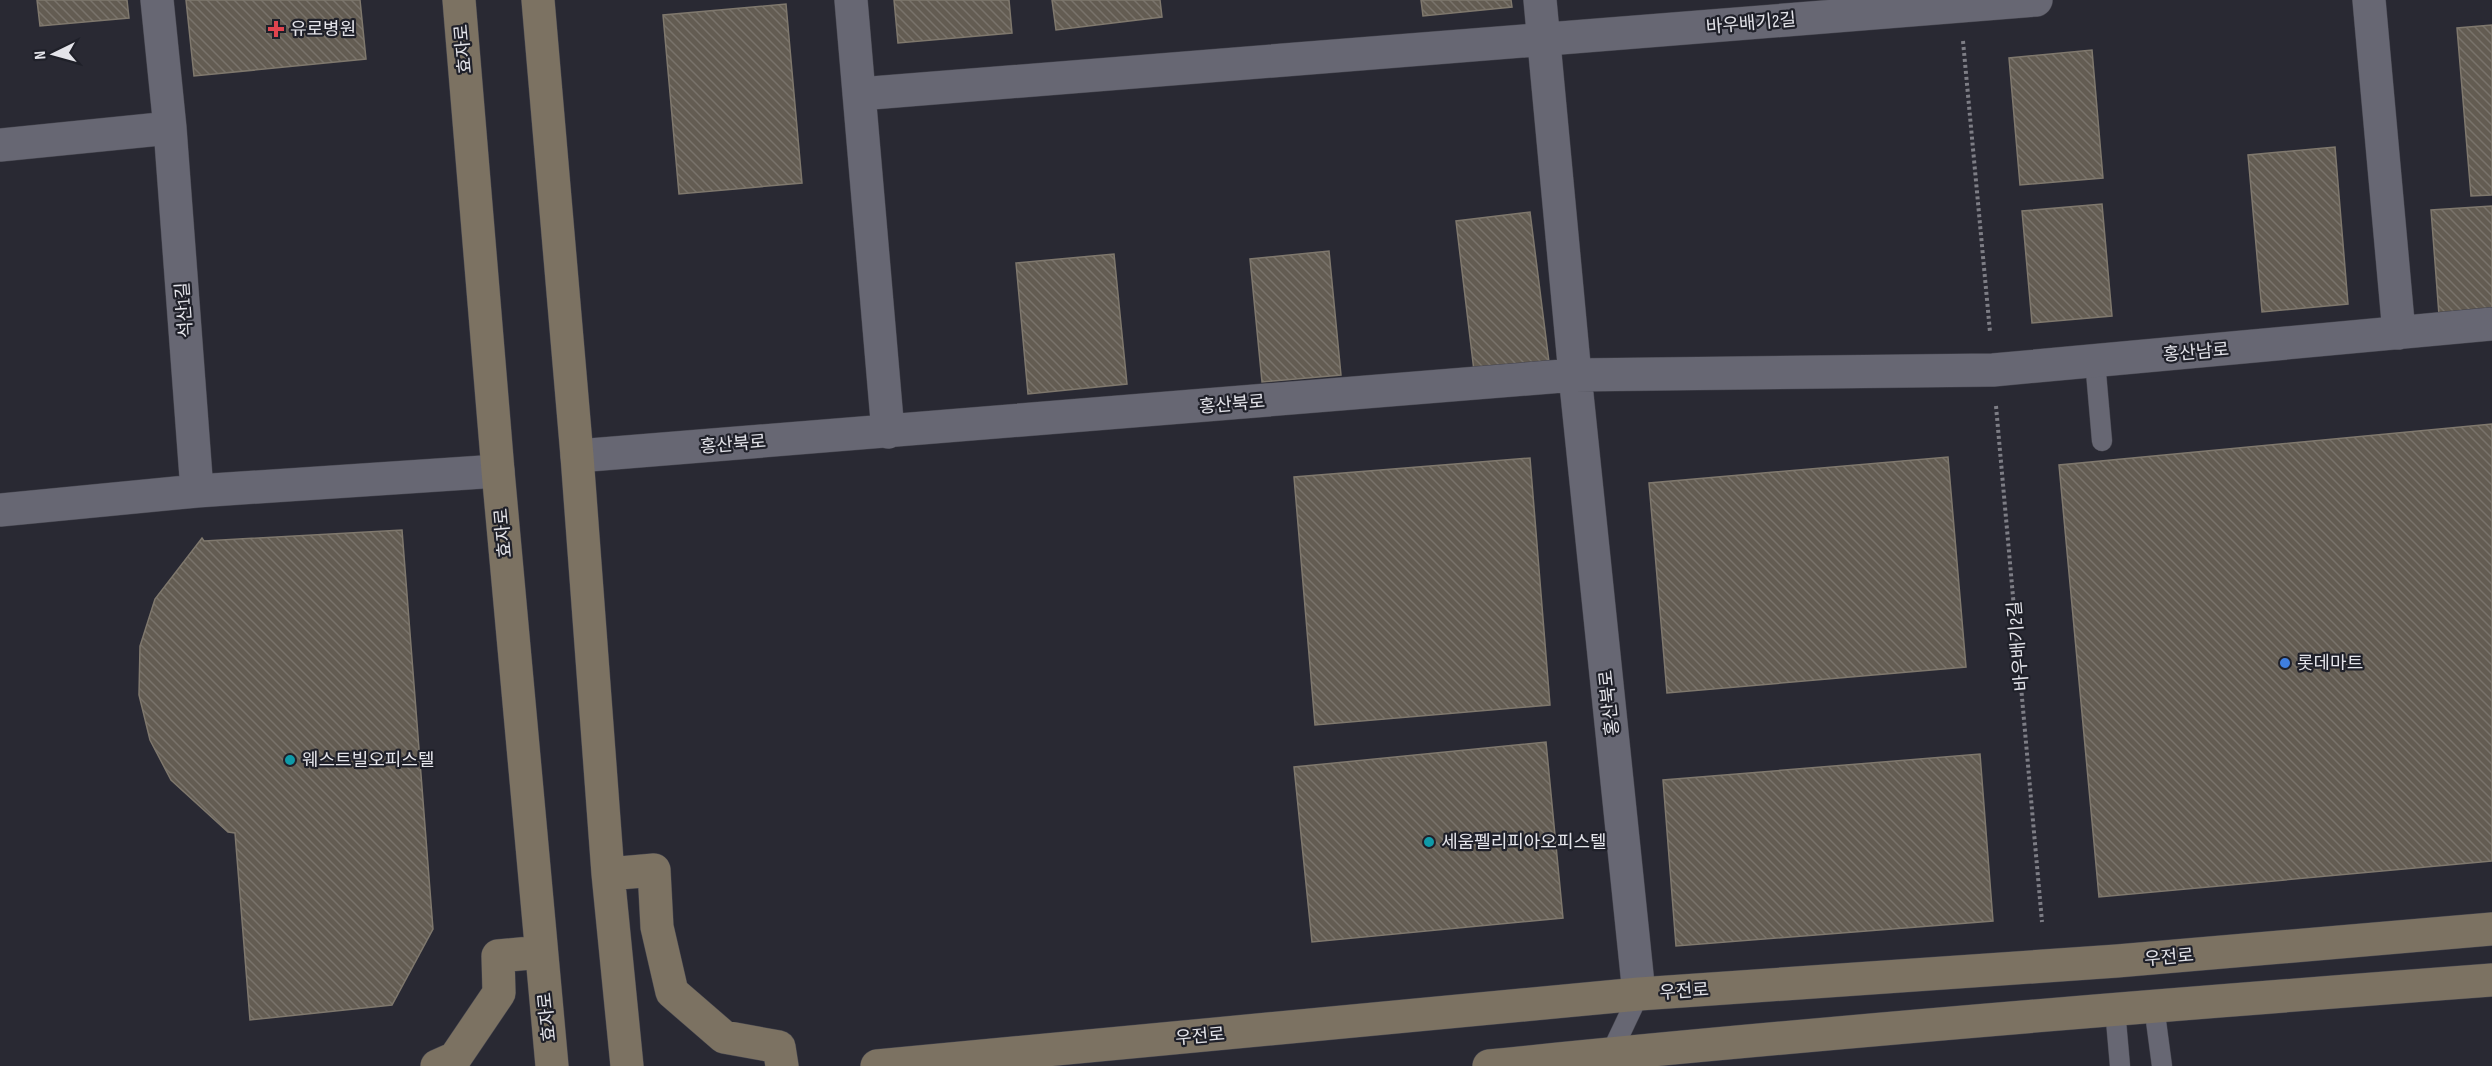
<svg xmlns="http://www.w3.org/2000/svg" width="2492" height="1066" font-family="'Sofia Sans Condensed','Noto Sans KR',sans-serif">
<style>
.building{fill:url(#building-back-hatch);stroke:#7f786d;stroke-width:1.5}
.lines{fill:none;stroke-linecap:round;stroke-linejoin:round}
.lane-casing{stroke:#44444d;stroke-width:21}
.street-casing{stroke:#44444d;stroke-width:34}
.secondary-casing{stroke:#44444d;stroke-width:34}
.path{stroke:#7e7e86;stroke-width:4;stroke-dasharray:3 3;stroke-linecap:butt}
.lane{stroke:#676773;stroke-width:20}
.street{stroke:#676773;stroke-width:33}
.secondary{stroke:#7c7262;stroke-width:33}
.health-dot{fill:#e0444e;stroke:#1f2029;stroke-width:2}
.shop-dot{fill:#3f7fe0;stroke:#1f2029;stroke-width:2}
.culture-dot{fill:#0f9aa8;stroke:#1f2029;stroke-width:2}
.labels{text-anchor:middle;stroke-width:4.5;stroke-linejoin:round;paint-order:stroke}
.street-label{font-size:18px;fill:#e4e4ea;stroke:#1f2029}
.poi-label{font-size:18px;fill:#e4e4ea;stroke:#1f2029;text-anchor:start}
</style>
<defs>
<pattern id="building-back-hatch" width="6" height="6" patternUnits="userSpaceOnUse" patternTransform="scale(1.5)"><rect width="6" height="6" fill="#635c52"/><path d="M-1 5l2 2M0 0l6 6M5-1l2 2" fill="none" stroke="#79736b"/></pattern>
</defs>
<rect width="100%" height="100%" fill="#292933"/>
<path class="building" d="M37,0h90l2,18 -89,8z
M186,0h174l6,59 -172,17z
M894,0h115l3,33 -114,10z
M1052,0h108l2,17 -106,13z
M1421,0h90l1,7 -89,9z
M786,4l16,179 -123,11 -16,-179z
M2492,25v170l-21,1 -14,-168z
M2092,50l11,128 -83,7 -11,-127z
M2335,147l13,157 -86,8 -14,-157z
M2102,204l10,112 -80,7 -10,-112z
M2492,206v105l-53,4 -8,-105z
M1530,212l19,150 -75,9 -18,-150z
M1329,251l12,124 -79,7 -12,-123z
M1114,254l13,130 -99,10 -12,-131z
M2492,424v437l-393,36 -40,-432z
M1948,457l18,210 -299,26 -18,-210z
M1530,458l20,247 -235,20 -21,-248z
M402,530l31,399 -41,76 -142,15 -15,-187 -7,-1 -57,-52 -21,-40 -11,-45 1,-49 15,-47 47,-61 2,3z
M1546,742l17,176 -251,24 -18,-175z
M1980,754l13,167 -317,25 -13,-166z"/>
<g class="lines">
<defs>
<path id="lane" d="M2095,361l7,80
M2154,1006l8,60
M2115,1009l5,57
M1611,1060v-7l28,-59"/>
<path id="street" d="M157,0l13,128 27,363
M851,0l37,432
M1540,0l35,375 64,619
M2369,0l30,333
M859,94l1177,-94
M0,145l170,-17
M577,456l998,-81 418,-5 499,-46
M0,510l197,-19 301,-20"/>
<path id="secondary" d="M459,0l39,471 54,595
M538,0l39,456 31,418 19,192
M608,874l46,-4 3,57 15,65 52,45 55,10 3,19
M437,1066l18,-8 44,-65 -1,-37 43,-4
M877,1066l762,-72 478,-33 375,-32
M1489,1066c334,-34 669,-61 1003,-86"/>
</defs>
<use href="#lane" class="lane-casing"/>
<use href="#street" class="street-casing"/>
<use href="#secondary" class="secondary-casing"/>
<path class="path" d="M1963,41l27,291
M1996,406l46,516"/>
<use href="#lane" class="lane"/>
<use href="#street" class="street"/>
<use href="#secondary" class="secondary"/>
</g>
<path class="health-dot" d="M273 20h6v6h6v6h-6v6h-6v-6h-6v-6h6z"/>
<circle class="shop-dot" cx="2285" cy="663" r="6"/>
<g class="culture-dot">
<circle cx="290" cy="760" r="6"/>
<circle cx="1429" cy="842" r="6"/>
</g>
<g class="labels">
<g class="street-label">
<text transform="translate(1751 23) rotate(-5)" y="6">바우배기2길</text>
<text transform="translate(463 49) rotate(-95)" y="6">효자로</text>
<text transform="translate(184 310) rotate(-94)" y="6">석산1길</text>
<text transform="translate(2196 352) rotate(-5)" y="6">홍산남로</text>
<text transform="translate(1232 404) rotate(-5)" y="6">홍산북로</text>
<text transform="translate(733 444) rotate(-5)" y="6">홍산북로</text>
<text transform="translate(503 533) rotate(-95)" y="6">효자로</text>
<text transform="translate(2018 646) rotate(-95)" y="6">바우배기2길</text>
<text transform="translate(1609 703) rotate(-96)" y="6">홍산북로</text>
<text transform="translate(2169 957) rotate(-5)" y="6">우전로</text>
<text transform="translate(1684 991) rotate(-4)" y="6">우전로</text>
<text transform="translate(547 1017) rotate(-96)" y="6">효자로</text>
<text transform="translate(1200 1036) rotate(-5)" y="6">우전로</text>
</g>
<g class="poi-label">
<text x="290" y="35">유로병원</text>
<text x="2297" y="669">롯데마트</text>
<text x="302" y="766">웨스트빌오피스텔</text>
<text x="1441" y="848">세움펠리피아오피스텔</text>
</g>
</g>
<g transform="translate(54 54) rotate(265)" stroke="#1f2029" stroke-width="4.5" paint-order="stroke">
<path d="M0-4.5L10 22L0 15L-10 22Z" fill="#e4e4ea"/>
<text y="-9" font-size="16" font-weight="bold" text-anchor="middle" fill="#e4e4ea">N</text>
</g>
</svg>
